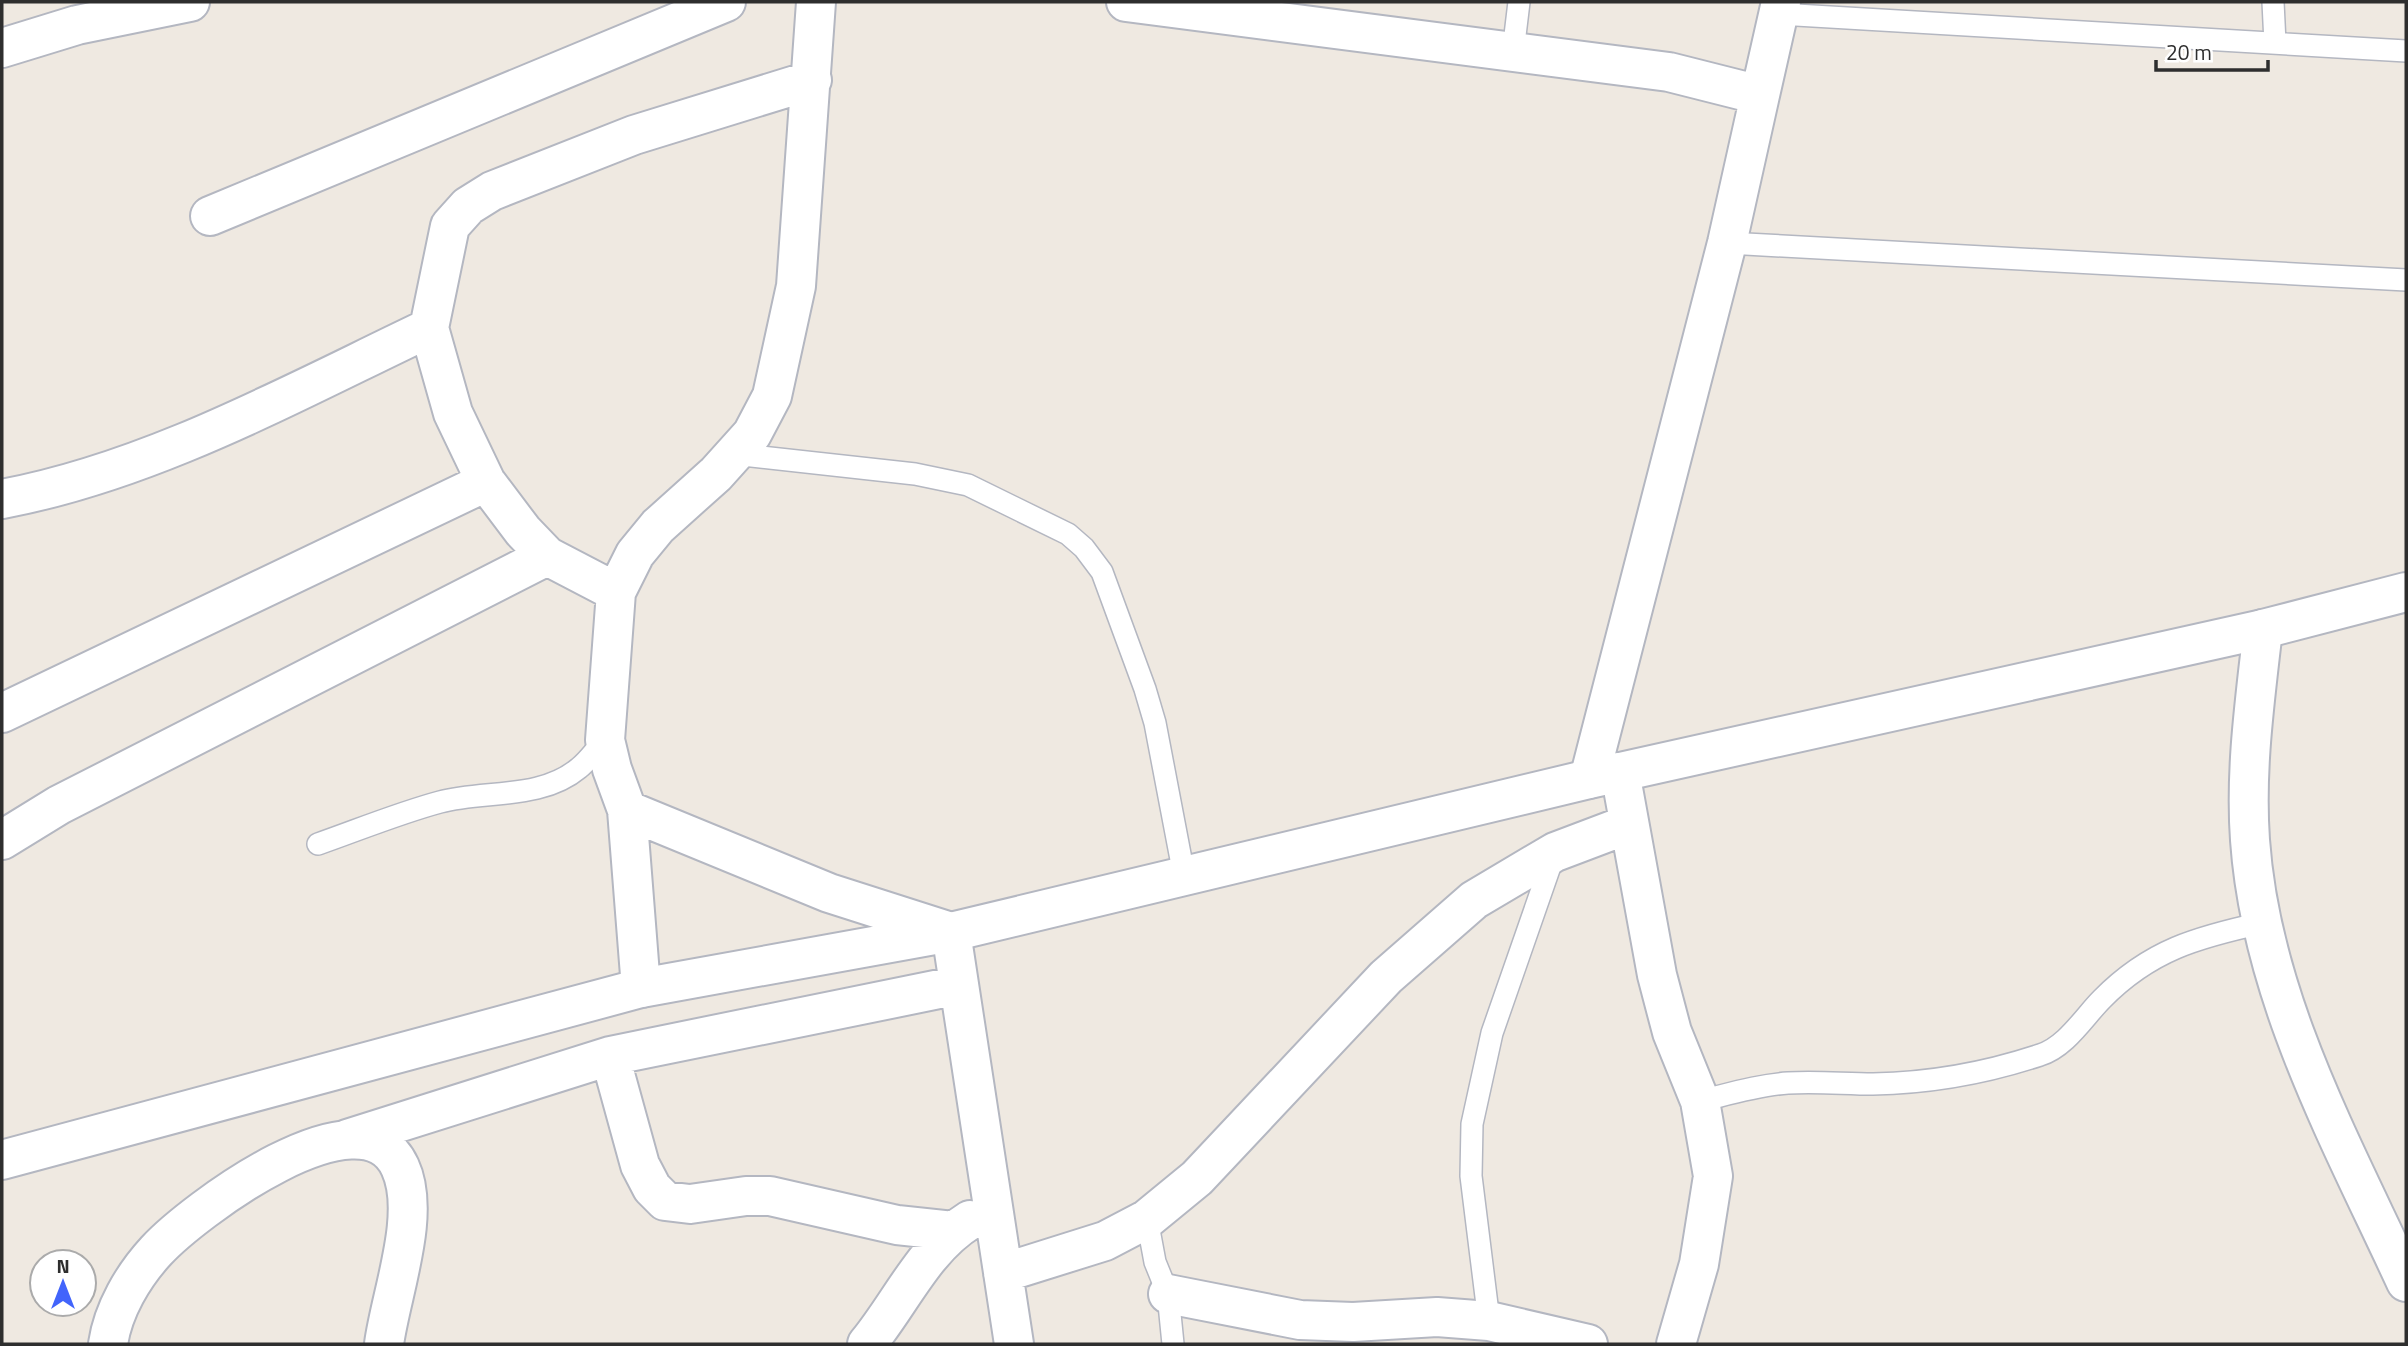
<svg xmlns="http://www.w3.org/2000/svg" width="2408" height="1346" font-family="'Titillium Web',sans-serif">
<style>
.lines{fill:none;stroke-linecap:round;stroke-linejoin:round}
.lane-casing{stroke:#b4b7c1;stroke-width:24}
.street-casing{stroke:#b4b7c1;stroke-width:42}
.secondary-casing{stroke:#b4b7c1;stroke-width:42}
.lane{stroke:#fff;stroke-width:21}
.street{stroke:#fff;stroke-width:38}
.secondary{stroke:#fff;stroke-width:38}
</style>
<rect width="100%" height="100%" fill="#efe9e1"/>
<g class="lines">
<defs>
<path id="lane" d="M2273,2l2,41
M1779,14l627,37
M1513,52l6,-50
M1727,243l679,37
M734,454l181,20 53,11 100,49 16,14 18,24 43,117 10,34 29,152
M318,844c40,-14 81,-31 122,-42 45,-12 101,-2 139,-34 10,-8 17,-19 26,-28
M1700,1101c29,-7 59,-16 88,-18 28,-2 57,1 85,1 57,-1 113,-11 167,-29 26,-8 44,-38 62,-56 48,-49 96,-62 160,-76
M1147,1219l8,43 13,32 5,50
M1489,1321l-18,-145 1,-52 20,-91 63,-181"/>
<path id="street" d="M816,2l-20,284 -24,110 -20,38 -36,40 -58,52 -23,28 -19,38 -11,148 7,29 15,41 202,83 122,39 63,412
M1126,2l543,70 91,23 21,-93
M2,48l75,-23 113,-23
M210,216l516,-214
M2,499c150,-28 290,-106 427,-171
M616,592l-69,-36 -24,-25 -37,-49 -33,-69 -24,-85 21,-102 18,-20 24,-15 142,-56 178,-55
M2263,629c-8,71 -18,140 -13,211 11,158 91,301 156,442
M2,713l484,-231
M1620,772l37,203 15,57 28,69 13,75 -14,88 -23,80
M1589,779l138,-536 33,-148
M627,810l14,178
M2,840l57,-35 488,-249
M610,1056l30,109 12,23 13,13 25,3 56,-8h24l127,29 56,6
M347,1139l263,-83 349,-71
M1003,1273l102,-32 42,-22 50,-41 189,-201 88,-77 81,-48 74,-28
M1168,1294l132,26 53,2 84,-5 52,4 99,23
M108,1344c5,-34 25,-68 48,-93 36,-39 206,-167 244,-84 22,47 -9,126 -16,177
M867,1344c34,-41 56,-95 103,-124"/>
<path id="secondary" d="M2,1160l639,-172 310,-56 638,-153 674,-150 143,-37"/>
</defs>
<use href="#lane" class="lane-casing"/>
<use href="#street" class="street-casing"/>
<use href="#secondary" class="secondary-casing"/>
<use href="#lane" class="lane"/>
<use href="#street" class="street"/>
<use href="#secondary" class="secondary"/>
</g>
<rect width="2408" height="1346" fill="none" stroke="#2e2e2e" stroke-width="7"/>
<g transform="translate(63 1283)"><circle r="33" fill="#ffffff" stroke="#ababab" stroke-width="2"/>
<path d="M0-5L12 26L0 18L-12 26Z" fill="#4264fb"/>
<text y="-10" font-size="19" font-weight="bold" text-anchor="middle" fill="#2e2e2e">N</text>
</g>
<path d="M2156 60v10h112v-10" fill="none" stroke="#2e2e2e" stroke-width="3.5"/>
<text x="2166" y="60" font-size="21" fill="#2e2e2e" stroke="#ffffff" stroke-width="5" paint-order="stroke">20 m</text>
</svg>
